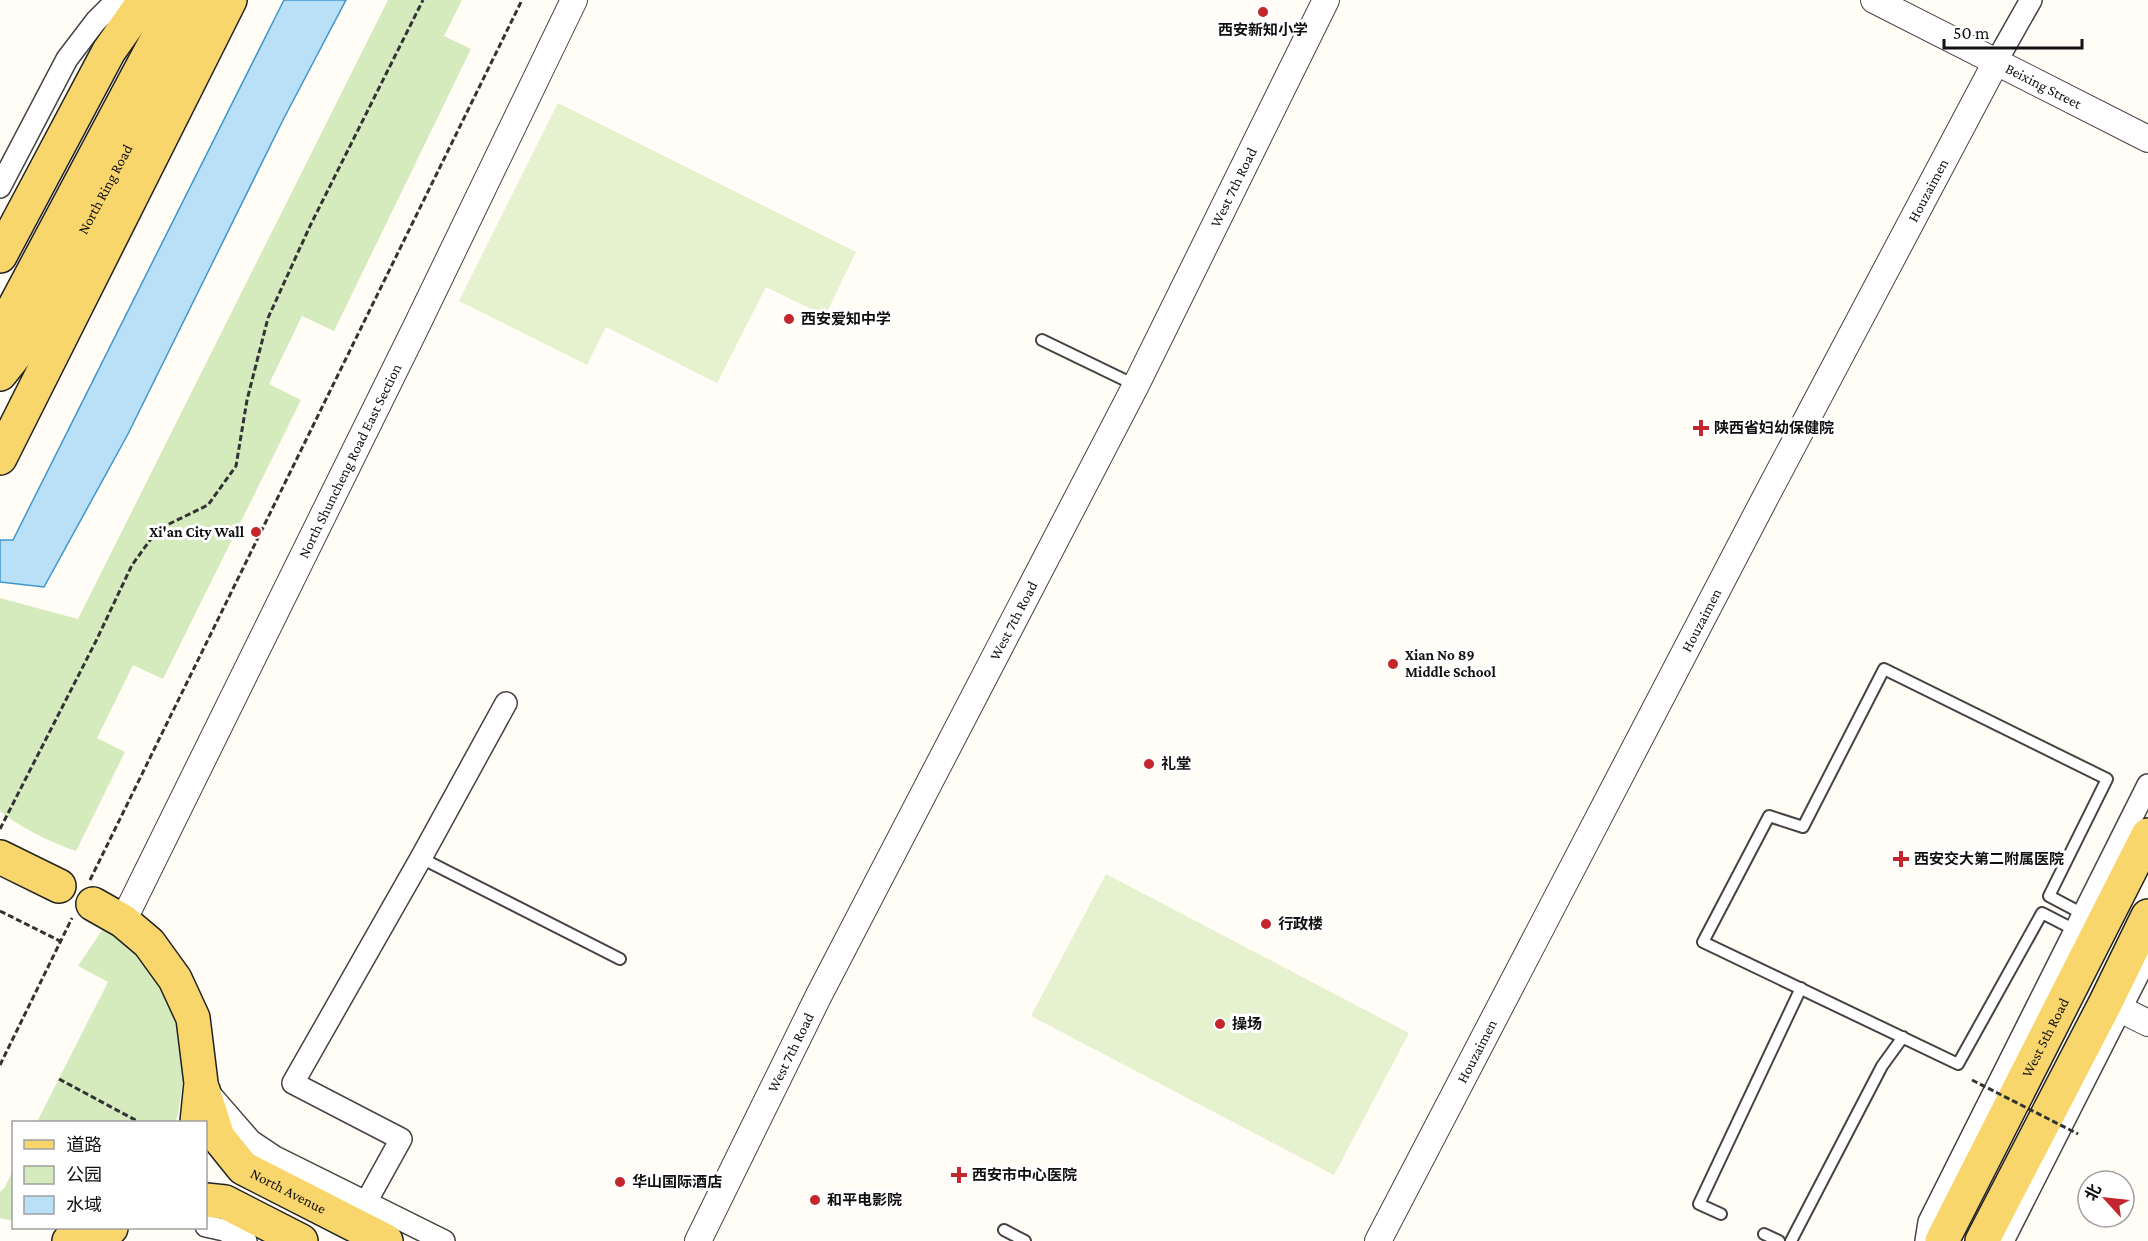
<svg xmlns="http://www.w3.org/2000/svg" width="2148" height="1241" font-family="'Crimson Pro','Noto Sans SC',serif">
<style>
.green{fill:#d5ebbd}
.pitch{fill:#e6f2cf}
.water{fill:#b9e0f7;stroke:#3f96cf;stroke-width:1.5}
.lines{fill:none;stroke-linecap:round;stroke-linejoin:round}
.service-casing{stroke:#444;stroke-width:14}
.minor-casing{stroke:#444;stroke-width:24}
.tertiary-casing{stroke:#444;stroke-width:28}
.primary-casing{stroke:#222;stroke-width:36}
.path{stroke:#333;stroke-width:3;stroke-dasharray:6 3;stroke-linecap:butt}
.service{stroke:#fff;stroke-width:10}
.minor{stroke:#fff;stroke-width:21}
.tertiary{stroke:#fff;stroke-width:26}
.primary{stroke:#f9d66b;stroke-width:33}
.path-bridge{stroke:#333;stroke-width:3;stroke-dasharray:6 3;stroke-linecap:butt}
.poi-dot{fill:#c4262e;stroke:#fff;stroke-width:2}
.labels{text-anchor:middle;stroke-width:6;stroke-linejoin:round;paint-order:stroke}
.poi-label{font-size:15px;font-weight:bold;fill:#111;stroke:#fff;text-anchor:start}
.street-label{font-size:15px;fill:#111;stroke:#fff}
</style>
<rect width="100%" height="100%" fill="#fffdf5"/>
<path class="green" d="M388,0h74l-18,36 27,13 -137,282 -32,-15 -33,68 32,16 -138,279 -30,-14 -36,73 28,14 -49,99c-28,-10 -53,-22 -76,-40v-213l78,21z
M105,926l33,27 34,45 11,34v48l-5,35 -3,7h-138l71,-140 -30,-16z
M13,1170l1,51h-1l-13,-3v-26l5,-5z"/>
<path class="pitch" d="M558,103l298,149 -31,64 -59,-29 -49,96 -111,-56 -19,38 -128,-64z
M1106,874l303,159 -75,142 -303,-159z"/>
<path class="water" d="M284,0h62l-63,120 -155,314 -84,153 -44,-5v-42h13z"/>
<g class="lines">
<defs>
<path id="service" d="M1042,340l93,45
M421,858l199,101
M2075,930l-33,-17 -84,151 -255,-122 66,-126 34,11 81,-158 223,110 -58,117 34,18
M1721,1214l-22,-10 102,-216
M1004,1230l21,11
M1764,1234l15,7
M1791,1241l91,-175 21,-29"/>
<path id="minor" d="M1996,62l35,-62
M0,187l67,-128 29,-38 21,-21
M211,1095l40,46 24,16 169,84
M354,1224l47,-85 -108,-56 128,-225 85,-155
M206,1226l18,4 22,11
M1926,1241l3,-19 219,-437
M2003,1241l145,-286"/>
<g id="tertiary">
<path id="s1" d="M1874,0l274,139"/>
<path id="s2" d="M123,921l292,-592 159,-329"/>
<path d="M2106,1002l42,21"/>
<path id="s3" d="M698,1241l121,-246 317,-610 190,-385"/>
<path id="s4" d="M1378,1241l385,-739 233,-440"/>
</g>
<g id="primary">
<path d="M0,256l109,-205 36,-51"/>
<path d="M0,334l178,-334"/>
<path id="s5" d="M0,374l20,-25 186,-349"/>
<path d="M0,458l230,-458"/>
<path d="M0,857l59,29"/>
<path d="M93,904l30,17 26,22 26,36 18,39 8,65 -4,39"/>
<path id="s6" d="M203,1090l15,47 25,31 143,73"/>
<path d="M206,1200l19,2 76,39"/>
<path d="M69,1241l14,-1 28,-12"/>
<path id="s7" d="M1942,1241l206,-406"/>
<path d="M1982,1241l124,-239 42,-86"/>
</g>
</defs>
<use href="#service" class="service-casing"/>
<use href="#minor" class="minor-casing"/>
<use href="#tertiary" class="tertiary-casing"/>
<use href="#primary" class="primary-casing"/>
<path class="path" d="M0,829l96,-188 36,-76 24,-33 13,-8 39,-19 28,-39 11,-66 21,-82 42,-92 113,-226
M90,880l432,-880
M0,911l60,30
M0,1065l72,-147
M59,1079l80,43"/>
<use href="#service" class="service"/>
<use href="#minor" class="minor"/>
<use href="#tertiary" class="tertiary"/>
<use href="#primary" class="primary"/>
<path class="path-bridge" d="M1972,1080l106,54"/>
</g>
<g class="poi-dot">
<circle cx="1263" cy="12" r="6"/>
<circle cx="789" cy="319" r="6"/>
<path d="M1698 419h6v6h6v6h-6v6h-6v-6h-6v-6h6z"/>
<circle cx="256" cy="532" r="6"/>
<circle cx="1393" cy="664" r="6"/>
<circle cx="1149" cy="764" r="6"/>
<path d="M1898 850h6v6h6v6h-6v6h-6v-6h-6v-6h6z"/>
<circle cx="1266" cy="924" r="6"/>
<circle cx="1220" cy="1024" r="6"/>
<path d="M956 1166h6v6h6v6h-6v6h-6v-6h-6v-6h6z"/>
<circle cx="620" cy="1182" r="6"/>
<circle cx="815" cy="1200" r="6"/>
</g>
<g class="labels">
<g class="poi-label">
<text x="1263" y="35" text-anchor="middle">西安新知小学</text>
<text x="801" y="324">西安爱知中学</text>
<text x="1714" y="433">陕西省妇幼保健院</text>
<text x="244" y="537" text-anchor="end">Xi'an City Wall</text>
<text x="1405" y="660">Xian No 89<tspan x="1405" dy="17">Middle School</tspan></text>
<text x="1161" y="769">礼堂</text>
<text x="1914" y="864">西安交大第二附属医院</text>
<text x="1278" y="929">行政楼</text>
<text x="1232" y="1029">操场</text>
<text x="972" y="1180">西安市中心医院</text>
<text x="632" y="1187">华山国际酒店</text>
<text x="827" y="1205">和平电影院</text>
</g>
<g class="street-label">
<text dy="5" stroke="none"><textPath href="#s1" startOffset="190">Beixing Street</textPath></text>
<text dy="5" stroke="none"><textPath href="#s3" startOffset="1182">West 7th Road</textPath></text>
<text dy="5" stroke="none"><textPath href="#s5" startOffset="213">North Ring Road</textPath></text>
<text dy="5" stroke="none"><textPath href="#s4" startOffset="1186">Houzaimen</textPath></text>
<text dy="5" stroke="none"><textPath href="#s2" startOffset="513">North Shuncheng Road East Section</textPath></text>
<text dy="5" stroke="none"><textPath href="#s4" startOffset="700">Houzaimen</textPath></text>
<text dy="5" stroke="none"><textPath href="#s3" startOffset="696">West 7th Road</textPath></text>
<text dy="5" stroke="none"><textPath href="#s7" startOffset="228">West 5th Road</textPath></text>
<text dy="5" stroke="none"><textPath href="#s4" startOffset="214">Houzaimen</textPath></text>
<text dy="5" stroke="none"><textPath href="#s3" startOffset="210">West 7th Road</textPath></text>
<text dy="5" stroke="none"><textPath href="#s6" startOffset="140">North Avenue</textPath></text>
</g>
</g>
<rect x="12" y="1121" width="195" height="108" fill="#ffffff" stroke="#a0a0a0" stroke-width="1.5"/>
<rect x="24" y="1140" width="30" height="9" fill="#f9d66b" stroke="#a0a0a0" stroke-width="1.5"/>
<text x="66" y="1151" font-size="18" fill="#111111">道路</text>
<rect x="24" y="1166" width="30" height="18" fill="#d5ebbd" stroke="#a0a0a0" stroke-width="1.5"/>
<text x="66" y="1181" font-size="18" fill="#111111">公园</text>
<rect x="24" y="1196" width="30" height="18" fill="#b9e0f7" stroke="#a0a0a0" stroke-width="1.5"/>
<text x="66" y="1211" font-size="18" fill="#111111">水域</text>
<g transform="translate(2106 1199) rotate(297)"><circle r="28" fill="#ffffff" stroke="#a0a0a0" stroke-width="1.5"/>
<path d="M0-4.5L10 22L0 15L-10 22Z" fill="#c4262e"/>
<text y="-9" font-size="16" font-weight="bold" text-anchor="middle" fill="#111111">北</text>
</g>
<path d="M1944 39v9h138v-9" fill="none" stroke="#111111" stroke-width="3"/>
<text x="1953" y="39" font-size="18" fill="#111111" stroke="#ffffff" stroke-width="4.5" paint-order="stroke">50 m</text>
</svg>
